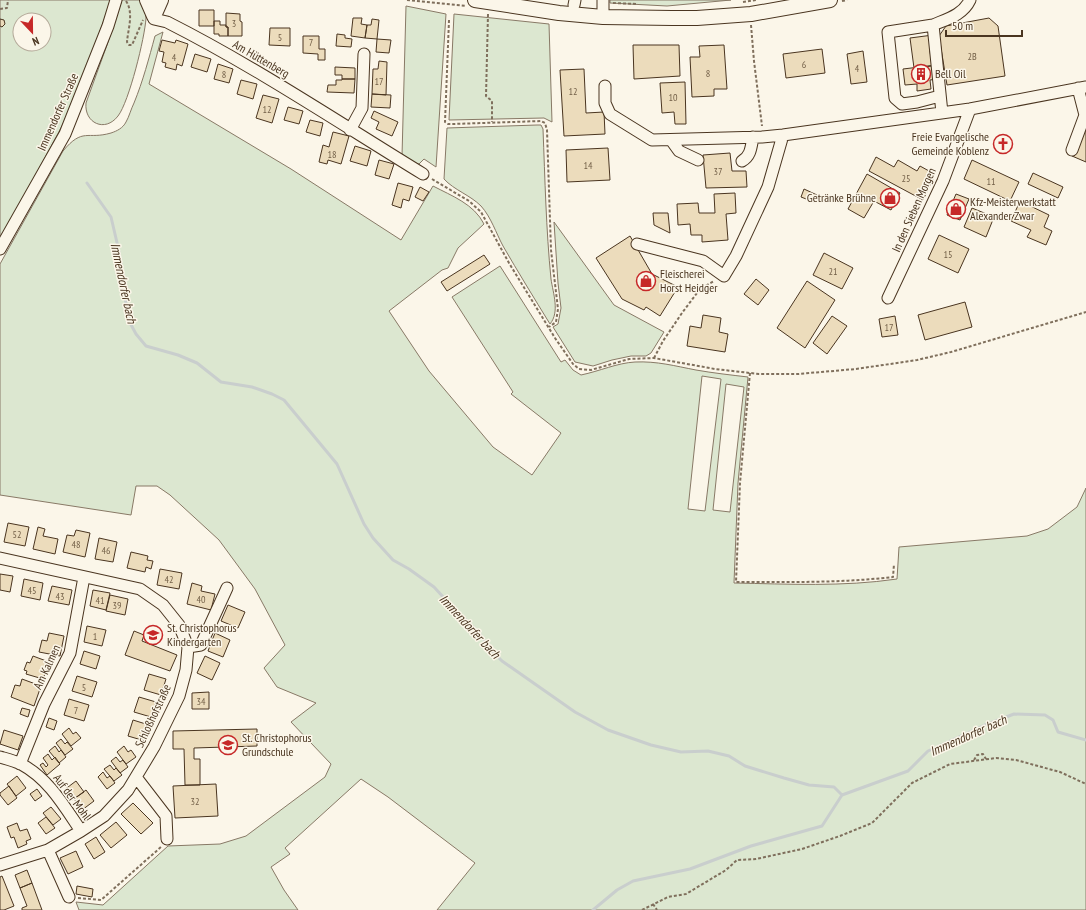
<svg xmlns="http://www.w3.org/2000/svg" width="1086" height="910" font-family="'PT Sans Narrow',sans-serif">
<style>
.green{fill:#dce7d0;stroke:#887966;fill-rule:evenodd}
.lines{fill:none;stroke-linecap:round;stroke-linejoin:round}
.stream{stroke:#c9cecd;stroke-width:3}
.building{fill:#ecdcbc;stroke:#4a3520}
.minor-casing{stroke:#4a3520;stroke-width:13}
.major-casing{stroke:#4a3520;stroke-width:16}
.path{stroke:#7f6f5c;stroke-width:2;stroke-dasharray:3 2;stroke-linecap:butt}
.minor{stroke:#fbf6e9;stroke-width:11}
.major{stroke:#fbf6e9;stroke-width:14}
.labels{text-anchor:middle;stroke-width:3;stroke-linejoin:round;paint-order:stroke}
.number-label{font-size:10px;fill:#725f47}
.street-label{font-size:12px;fill:#4a3520;stroke:#fbf6e9}
.poi-label{font-size:12px;fill:#4a3520;stroke:#fbf6e9;text-anchor:start}
.water-label{font-size:13px;font-style:italic;fill:#4a3520;stroke:#fbf6e9}
</style>
<rect width="100%" height="100%" fill="#fbf6e9"/>
<path class="green" d="M0,0h111l-23,65 -26,61 -62,115zM20,20h24v24h-24z
M122,0h20c1,6 4,13 4,18 -1,19 -17,84 -28,98 -13,17 -34,7 -32,-13l21,-58z
M610,0h121l-64,6 -57,-3z
M406,6l40,8 -10,153 -12,-8 -5,5h-4l-13,-8z
M454,14l95,10 3,98 -8,-4 -95,2z
M163,32l-14,52 142,85 110,71 32,-54c19,10 41,18 51,38l-26,24 -10,20 -6,2 -53,41 40,60 64,76 39,28 29,-42 -50,-39 2,-2 -61,-95 48,-31 61,96 4,-2 8,10 8,5c19,-4 36,-12 54,-13 22,-1 40,4 61,8 17,3 35,5 52,7l-10,106 -4,100c54,1 109,4 163,-4l2,-32 128,-11 21,-7 29,-22 9,-19v422h-649l38,-47 -87,-66 -27,-18 -76,69 5,6 -19,13 13,23 14,20h-219l-3,-8 27,3 65,-59 52,-2 26,-8 79,-59 6,-13 -40,-42 25,-19 -39,-16 -13,-19 21,-23 -30,-56 -36,-49 -49,-45 -13,-9h-21l-5,29 -131,-20v-231l63,-113c20,-24 24,-11 48,-18 6,-2 12,-5 15,-11 3,-5 5,-13 8,-19 9,-22 15,-45 21,-67zM702,376l19,3 -16,132 -17,-2zM726,384l18,3 -14,125 -17,-2z
M537,125h4l2,4c2,50 3,100 8,150 2,14 9,33 -1,45 -16,-26 -32,-52 -47,-78 -7,-13 -12,-29 -22,-40 -11,-11 -27,-16 -37,-27l3,-51z
M554,222l60,83 50,27 -13,21 -5,3h-15l-19,4 -19,6 -18,-4 -22,-35 5,-3 3,-16 -3,-25z"/>
<g class="lines">
<path class="stream" d="M87,183l24,34 7,30 5,28 1,17 5,29 7,13 10,12 32,9 19,8 24,19 31,5 20,7 12,6 53,64 27,60 9,14 20,22 16,9 25,18 11,12 35,35 8,13 14,14 73,51 33,18 43,15 30,7 27,-1 21,5 16,10 39,12 25,7 25,2 8,8 66,-24 20,-20 57,-26 29,-11 31,1 8,5 5,12 28,8
M593,910l24,-20 16,-9 57,-12 61,-23 71,-20 20,-31"/>
</g>
<path class="building" d="M199,10h15v16h-15z
M226,13l14,1v7l2,1v14h-14v-9h-2z
M353,18h9l-1,6 6,1 -2,13 -14,-2z
M989,18l9,8 7,50 -58,9 -8,-49 7,-10z
M0,19l4,1 1,4 -3,3 -2,-1z
M372,19l7,1 -2,19 -12,-1 2,-13h4z
M214,21h6v4h6v2h2v9h-9v-2h-5z
M270,28h20v18l-21,-1z
M337,34l8,1v3l7,1 -1,8 -15,-1z
M933,35l2,16h-5l2,15 -18,2 -4,-30z
M303,36h16v13h6v11h-7v-6l-15,-1z
M377,39l14,1 -2,13 -13,-1z
M162,40l13,3 1,-3 12,4 -6,22 -5,-2 -1,6 -11,-3 1,-4 -4,-1 2,-10 -5,-1z
M633,45h46l1,31 -46,3z
M724,45l3,44h-13v7l-22,1 -2,-40h10l-1,-11z
M822,49l3,24 -39,5 -3,-24z
M863,51l4,31 -16,2 -4,-30z
M195,54l16,5 -4,13 -16,-5z
M379,61l8,1 -1,33 -14,-1 1,-25h5z
M218,64l15,5 -4,14 -15,-4z
M936,65l2,14 -8,1 1,9 -14,2v-7l-12,1 -2,-16z
M335,67l20,1v11h-13v-4h-7z
M584,69l2,44 18,-1 1,22 -41,2 -4,-66z
M342,79h13l-1,14 -27,-1 1,-7h8v-5h6z
M241,80l16,4 -4,15 -16,-5z
M685,82l1,42h-11l-1,-12 -12,1 -2,-30z
M372,94l19,1 -1,13 -19,-1z
M263,95l16,4 -7,24 -16,-5z
M288,107l15,4 -4,13 -15,-4z
M374,111l24,11 -6,14 -16,-7 3,-7 -8,-4z
M310,120l13,3 -3,13 -14,-4z
M1084,123l2,1v38l-14,-6z
M333,132l16,4 -8,28 -13,-4 -1,4 -8,-2 4,-17 6,2z
M355,146l16,5 -4,15 -17,-5z
M608,148l2,32 -43,2 -1,-32z
M730,153l2,18h14l1,16 -41,1 -3,-33z
M876,157l18,10 4,-7 19,11 3,-5 9,5 1,6 3,2 -10,21 -54,-29z
M379,160l15,4 -5,15 -14,-4z
M972,160l47,22 -9,19 -46,-22z
M1033,173l30,14 -5,11 -30,-14z
M867,174l33,19 -9,17 -17,-9 -10,17 -16,-9z
M398,183l15,4 -4,14 -6,-2 -2,9 -9,-3z
M420,187l9,5 -6,9 -8,-4z
M804,189l13,6 -3,7 -13,-5z
M735,193l1,20 -10,1 2,26 -26,2v-7h-11l-1,-11 -12,1 -1,-21 21,-1 1,10h16l-1,-19z
M956,194l13,5 -9,21 -13,-5z
M1020,201l29,14 -5,12 8,4 -6,14 -19,-8 4,-7 -20,-9z
M972,208l22,9 -8,20 -22,-10z
M653,213h15l2,20 -16,-8z
M939,235l30,14 -11,24 -30,-14z
M630,236l22,38 26,13 -18,29 -14,-9 -2,3 -22,-11 -26,-41z
M824,253l29,15 -11,21 -29,-14z
M484,255l6,9 -43,27 -6,-9z
M756,279l13,11 -11,15 -14,-11z
M807,281l28,19 -30,48 -28,-20z
M965,302l7,25 -47,13 -7,-25z
M703,315l18,3 -2,14 9,2 -3,18 -38,-6 3,-20 11,2z
M832,316l15,10 -20,28 -14,-11z
M895,316l3,19 -16,2 -3,-18z
M8,523l21,4 -4,19 -21,-4z
M38,527l7,2 -2,7 15,3 -3,15 -22,-5z
M76,530l14,3 -5,24 -22,-5 4,-17 7,1z
M99,538l18,4 -4,20 -18,-3z
M131,552l17,4 -1,4 6,1 -2,8 -5,-2 -1,5 -18,-4z
M160,569l22,4 -3,16 -22,-4z
M0,574l13,2 -3,16 -10,-2z
M24,579l19,4 -3,17 -19,-4z
M192,583l10,3 -1,5 14,3 -4,16 -24,-6z
M52,586l20,4 -3,15 -21,-4z
M93,590l17,3 -4,17 -16,-4z
M110,595l18,4 -3,16 -19,-4z
M228,605l17,7 -7,16 -17,-7z
M87,626l19,4 -4,16 -18,-4z
M134,631l10,4 -2,6 35,14 -7,16 -45,-16z
M49,633l15,3 -4,20 -21,-4 3,-12 5,1z
M215,633l15,7 -7,17 -15,-6z
M84,651l16,5 -4,13 -16,-5z
M33,656l16,6 -6,17 -17,-5 1,-3 -3,-1 3,-8 3,1z
M205,656l15,7 -8,17 -15,-7z
M149,674l17,5 -5,16 -17,-5z
M77,676l20,6 -5,15 -20,-6z
M22,679l19,7 -7,20 -23,-9 4,-12 5,1z
M209,692v17h-17v-16z
M139,697l17,5 -5,15 -17,-5z
M69,699l20,6 -5,16 -20,-6z
M22,708l8,2 -2,7 -8,-3z
M49,718l8,3 -3,9 -8,-3z
M133,720l16,5 -4,16 -17,-5z
M69,728l4,6 3,-2 5,6 -10,8 -9,-12z
M257,729v17l-63,2v11h6v26h-15l-1,-36h-11v-18z
M4,730l19,6 -5,14 -18,-6z
M61,739l4,5 2,-2 6,7 -8,6 -9,-12z
M55,746l4,6 2,-2 5,7 -7,6 -10,-12z
M124,746l4,6 3,-2 5,7 -10,7 -9,-12z
M48,754l4,6 3,-3 5,7 -13,11 -7,-10 3,-2 3,4 2,-2 -5,-7z
M116,757l4,5 3,-2 5,7 -8,6 -9,-12z
M110,765l4,5 2,-2 6,7 -8,6 -10,-12z
M103,772l4,6 3,-2 5,7 -8,6 -9,-12z
M17,776l9,12 -10,8 -9,-12z
M76,781l8,11 -12,8 -8,-10z
M216,784l2,32 -43,2 -2,-32z
M9,786l8,12 -9,7 -8,-10v-2z
M37,789l5,7 -7,5 -5,-7z
M86,790l8,11 -12,9 -8,-11z
M133,803l20,20 -12,11 -20,-20z
M51,807l10,12 -8,6 -10,-12z
M46,817l9,11 -9,6 -8,-11z
M116,822l11,13 -16,13 -11,-13z
M17,823l3,8 7,-2 4,10 -5,2 1,3 -9,4 -4,-11 -3,1 -4,-11z
M96,837l9,15 -11,7 -9,-15z
M76,851l7,16 -15,7 -8,-16z
M27,870l5,13 -12,5 -5,-13z
M2,876l12,30 -10,4h-4v-33z
M32,883l10,27h-20v-2l5,-2 -7,-18z
M77,886l16,3 -1,8 -16,-3z"/>
<g class="lines">
<defs>
<path id="minor" d="M574,5l1,-5
M603,17v-17
M154,19l13,3c89,45 171,100 256,152
M933,25l-45,7 7,66 7,6 15,-2 23,-6
M605,86v17l5,11 42,26 110,-3 21,-2 187,-26 116,-22
M942,113l-9,-88c14,-6 30,-10 37,-25
M350,130l12,-22 2,-54
M671,140l8,11 19,9
M1072,150l13,-35 -7,-27
M742,161c9,-5 9,-14 11,-24
M637,244l66,17 21,15 12,-20 32,-69 15,-52
M0,249l65,-115 43,-108 8,-26
M888,298l55,-117 27,-72
M0,558l140,31 23,16 16,20 9,22 -2,23 -7,26 -25,51 -26,43 -24,26 -23,15 -33,19 -48,15
M188,647l13,-2 26,-57
M0,757c7,2 15,4 21,7 28,15 43,42 60,67
M20,764l24,-60 26,-51 14,-76
M136,777l30,39 1,23
M48,850l21,47"/>
<path id="major" d="M147,0l7,16
M475,0l84,13 44,4 69,1h25l54,-4 79,-14
M154,16l7,-16"/>
</defs>
<use href="#minor" class="minor-casing"/>
<use href="#major" class="major-casing"/>
<path class="path" d="M407,0l59,6
M126,1c8,12 2,28 1,41l2,3h3l11,-25
M842,1l5,-1
M743,2l13,-2
M613,3l24,1
M0,9l7,-1 1,-8
M488,14l-2,82 6,5v21
M449,20l-4,102 3,2h5l88,-3 4,2 2,7 4,120 7,59 -2,13 -7,5
M751,25l3,36 8,65
M432,179l37,22 12,11 28,51 46,75 18,26 6,5 12,1 38,-11 25,-1 61,11 44,5h39l58,-5 61,-9 34,-8 135,-40
M654,358l9,-17 19,-28 18,-24 14,-8
M750,373l-10,110 -4,99c53,0 105,1 157,-5l1,-13
M974,760l3,-5 6,-1 3,5
M78,898l23,2 60,-53
M653,904l4,6
M642,910l26,-13 18,-3 40,-24 11,-10 19,-1 46,-10 38,-13 32,-13 40,-40 38,-19 46,-6 20,2 44,12 26,12"/>
<use href="#minor" class="minor"/>
<use href="#major" class="major"/>
</g>
<defs>
<symbol id="building-ring" viewBox="-11 -11 22 22"><circle r="9.5" fill="#fbf6e9" stroke="#c62828" stroke-width="1.5"/><path d="M-4-6H4V6H1V3H-1V6H-4ZM-2.5-4.3h1.7v1.8h-1.7ZM.8-4.3h1.7v1.8H.8ZM-2.5-1h1.7V.8h-1.7ZM.8-1h1.7V.8H.8Z" fill="#c62828"/></symbol>
<symbol id="church-ring" viewBox="-11 -11 22 22"><circle r="9.5" fill="#fbf6e9" stroke="#c62828" stroke-width="1.5"/><path d="M-1.2-6h2.4v3.5h3.3v2.4h-3.3V6h-2.4V-.1h-3.3v-2.4h3.3Z" fill="#c62828"/></symbol>
<symbol id="shop-ring" viewBox="-11 -11 22 22"><circle r="9.5" fill="#fbf6e9" stroke="#c62828" stroke-width="1.5"/><path d="M-5-2.5h2.3a2.7 3.5 0 0 1 5.4 0H5L5.5 6h-11ZM-1.5-2.5h3a1.5 2.3 0 0 0-3 0Z" fill="#c62828"/></symbol>
<symbol id="school-ring" viewBox="-11 -11 22 22"><circle r="9.5" fill="#fbf6e9" stroke="#c62828" stroke-width="1.5"/><path d="M0-5L7-2L0 1L-7-2ZM-4 1L0 2.5L4 1V4Q0 6-4 4Z" fill="#c62828"/></symbol>
</defs>
<g fill-rule="evenodd">
<use href="#building-ring" x="910" y="63" width="22" height="22"/>
<use href="#church-ring" x="992" y="133" width="22" height="22"/>
<use href="#shop-ring" x="879" y="187" width="22" height="22"/>
<use href="#shop-ring" x="945" y="198" width="22" height="22"/>
<use href="#shop-ring" x="635" y="270" width="22" height="22"/>
<use href="#school-ring" x="142" y="624" width="22" height="22"/>
<use href="#school-ring" x="217" y="734" width="22" height="22"/>
</g>
<g class="labels">
<g class="number-label">
<text x="234" y="27">3</text>
<text x="280" y="41">5</text>
<text x="311" y="46">7</text>
<text x="972" y="60">2B</text>
<text x="174" y="61">4</text>
<text x="804" y="68">6</text>
<text x="857" y="72">4</text>
<text x="708" y="77">8</text>
<text x="224" y="78">8</text>
<text x="379" y="85">17</text>
<text x="573" y="95">12</text>
<text x="673" y="101">10</text>
<text x="267" y="113">12</text>
<text x="332" y="158">18</text>
<text x="588" y="169">14</text>
<text x="718" y="175">37</text>
<text x="906" y="182">25</text>
<text x="991" y="185">11</text>
<text x="948" y="258">15</text>
<text x="833" y="275">21</text>
<text x="889" y="331">17</text>
<text x="17" y="538">52</text>
<text x="76" y="548">48</text>
<text x="106" y="554">46</text>
<text x="169" y="583">42</text>
<text x="32" y="594">45</text>
<text x="60" y="600">43</text>
<text x="201" y="603">40</text>
<text x="100" y="604">41</text>
<text x="117" y="609">39</text>
<text x="95" y="640">1</text>
<text x="84" y="691">5</text>
<text x="201" y="705">34</text>
<text x="76" y="714">7</text>
<text x="195" y="805">32</text>
</g>
<g class="street-label">
<text transform="translate(261 59) rotate(30)" y="4">Am Hüttenberg</text>
<text transform="translate(58 112) rotate(-66)" y="4">Immendorfer Straße</text>
<text transform="translate(914 210) rotate(-66)" y="4">In den Sieben Morgen</text>
<text transform="translate(47 667) rotate(-65)" y="4">Am Kalmen</text>
<text transform="translate(153 716) rotate(-65)" y="4">Schloßhofstraße</text>
<text transform="translate(72 797) rotate(53)" y="4">Auf der Mohl</text>
</g>
<g class="poi-label">
<text x="935" y="78">Bell Oil</text>
<text x="989" y="141" text-anchor="end">Freie Evangelische<tspan x="989" dy="14">Gemeinde Koblenz</tspan></text>
<text x="876" y="202" text-anchor="end">Getränke Brühne</text>
<text x="970" y="206">Kfz-Meisterwerkstatt<tspan x="970" dy="14">Alexander Zwar</tspan></text>
<text x="660" y="278">Fleischerei<tspan x="660" dy="14">Horst Heidger</tspan></text>
<text x="167" y="632">St. Christophorus<tspan x="167" dy="14">Kindergarten</tspan></text>
<text x="242" y="742">St. Christophorus<tspan x="242" dy="14">Grundschule</tspan></text>
</g>
<g class="water-label">
<text transform="translate(124 283) rotate(78)" y="5">Immendorfer bach</text>
<text transform="translate(470 626) rotate(47)" y="5">Immendorfer bach</text>
<text transform="translate(968 735) rotate(-24)" y="5">Immendorfer bach</text>
</g>
</g>
<g transform="translate(32 32) rotate(158)"><circle r="19" fill="#fbf6e9" stroke="#b4a999"/>
<path d="M0-3L7 15L0 10L-7 15Z" fill="#c62828"/>
<text y="-6" font-size="11" font-weight="bold" text-anchor="middle" fill="#4a3520">N</text>
</g>
<path d="M946 30v6h76v-6" fill="none" stroke="#4a3520" stroke-width="2"/>
<text x="952" y="30" font-size="12" fill="#4a3520" stroke="#fbf6e9" stroke-width="3" paint-order="stroke">50 m</text>
</svg>
